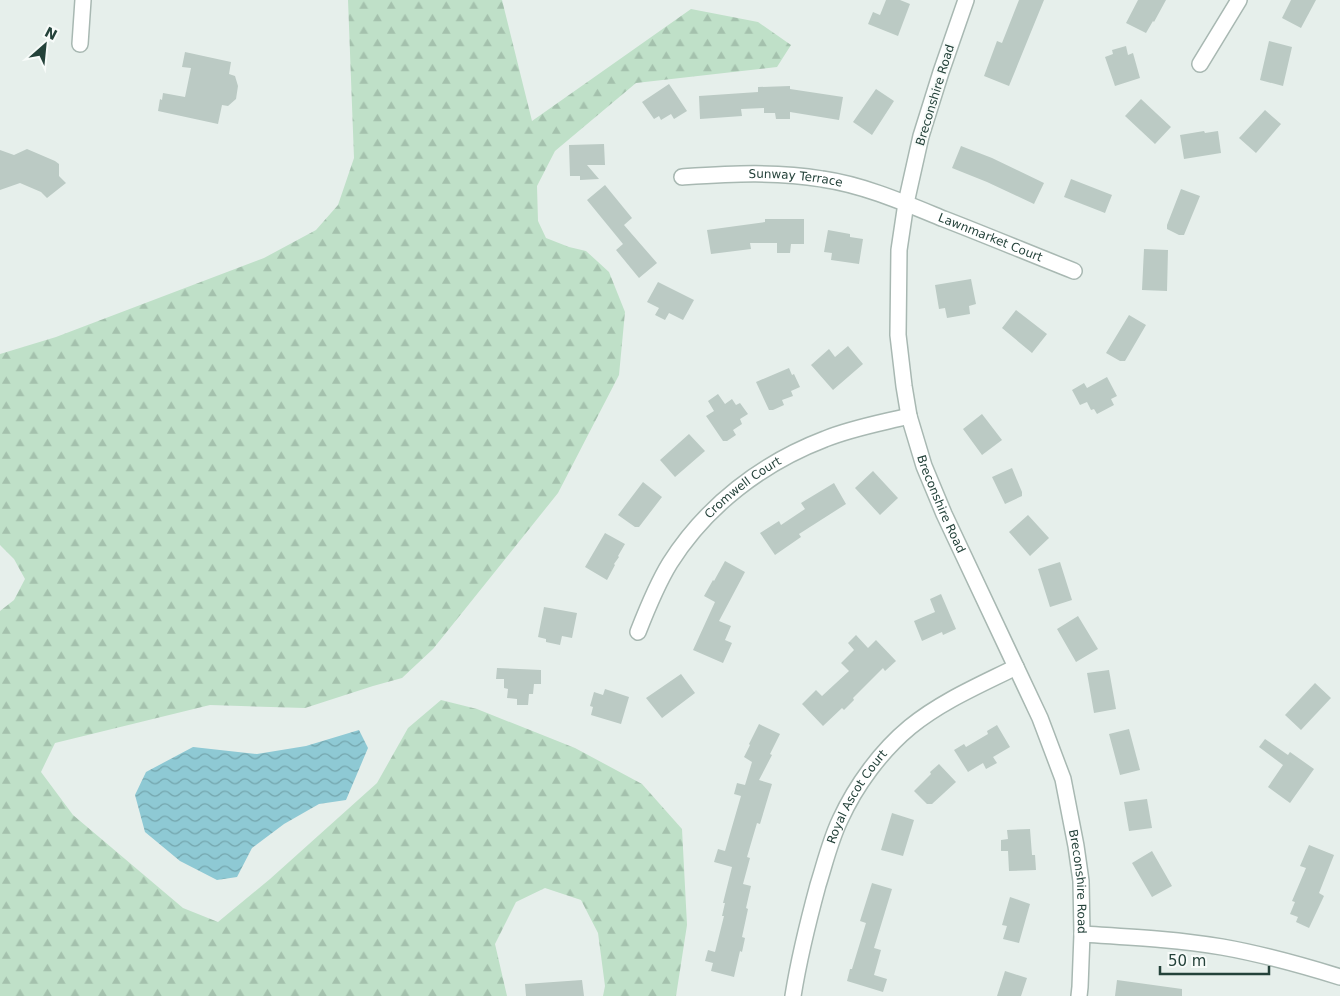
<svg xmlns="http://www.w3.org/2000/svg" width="1340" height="996" font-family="'DejaVu Sans',sans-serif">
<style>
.forest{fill:url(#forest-firs)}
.water{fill:url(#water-waves)}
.building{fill:#bbcac4}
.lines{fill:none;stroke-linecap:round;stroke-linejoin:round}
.minor-casing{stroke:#a8b8b2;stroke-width:18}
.minor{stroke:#fff;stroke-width:15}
.labels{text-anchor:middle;stroke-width:4;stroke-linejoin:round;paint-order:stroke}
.street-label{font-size:12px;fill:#24423a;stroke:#f7fbf9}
</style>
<defs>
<pattern id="forest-firs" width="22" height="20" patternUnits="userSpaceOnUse" patternTransform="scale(1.25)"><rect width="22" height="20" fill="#bfe0c8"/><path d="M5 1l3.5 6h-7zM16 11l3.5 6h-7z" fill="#a4c1ad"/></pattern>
<pattern id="water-waves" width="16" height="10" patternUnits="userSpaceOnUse" patternTransform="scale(1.25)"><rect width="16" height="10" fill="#8ec9d4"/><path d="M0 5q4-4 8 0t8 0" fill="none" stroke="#74a5ad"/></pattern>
</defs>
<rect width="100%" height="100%" fill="#e6efeb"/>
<path class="forest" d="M348,0h154l30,121 159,-112 67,13 33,23 -14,22 -141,16 -81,68 -18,35 1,35 8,17 23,9 17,4 23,21 16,40 -6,63 -61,118 -125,156 -31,29 -29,8 -68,22 -95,-3 -155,38 -14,29 32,43 110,93 35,14 52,-43 107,-96 31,-55 33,-28 36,9 98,39 67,36 40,45 5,96 -11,71h-73l2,-10 -7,-53 -17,-33 -36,-12 -29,14 -21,42 12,52h-507v-385l14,-11 11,-21 -11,-20 -14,-14v-191l56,-17 208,-79 52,-28 22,-25 16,-47z"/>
<path class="water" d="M359,730l9,18 -22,52 -27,4 -35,20 -32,24 -15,29 -20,3 -37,-19 -35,-29 -10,-37 11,-23 47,-25 64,7 49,-8z"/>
<path class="building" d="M886,0h14l10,4 -12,32 -30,-12 5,-12 7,3z
M1019,0h25l-35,86 -25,-10 13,-35 5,2z
M1138,0h28l-12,22 -1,-1 -7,12 -20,-10z
M1291,0h25l-15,28 -19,-10z
M1269,41l23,6 -9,39 -23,-6z
M1126,46l2,9 5,-2 7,25 -25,8 -10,-29 8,-3 -1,-4z
M185,52l46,10 -2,12 6,2 3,10 -2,13 -8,7 -6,-1 -4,19 -60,-13 2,-12 2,1 1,-7 22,4 6,-29 -9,-1z
M669,84l18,27 -13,8 -3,-5 -10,6 -2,-4 -5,3 -12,-17z
M790,86v3l53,8 -4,23 -49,-8v7h-14l-1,-6h-11v-5l-23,1 1,7 -42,3 -1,-23 59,-4v-5z
M876,89l18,12 -22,34 -19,-13z
M1141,99l30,28 -16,17 -30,-28z
M1265,110l16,14 -25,29 -17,-15z
M1204,131l1,2 13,-2 3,22 -37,6 -4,-24z
M604,144l1,21h-18l12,14 -19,1v-4h-10l-1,-31z
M961,146l31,12 52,25 -10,21 -47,-22 -35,-14z
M27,149l28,12 4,3v12l7,7 -19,15 -6,-6 -21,-9 -20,7v-40l14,5z
M1071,179l41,16 -7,18 -41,-16z
M605,185l27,33 -8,7 33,38 -18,15 -23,-28 7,-6 -36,-44z
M1181,189l19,7 -16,39h-5l-12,-6v-4z
M765,219h39v25h-13l-1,9h-13v-10h-27l1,6 -40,5 -4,-24 58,-8z
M828,230l22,4v3l13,2 -4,25 -28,-4 1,-7 -8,-1z
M1144,249l24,1 -1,41 -25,-1z
M971,279l5,25 -7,2 1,8 -23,4 -2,-10 -6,1 -4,-24z
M658,282l36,18 -11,20 -14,-7 -4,7 -10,-5 4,-7 -12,-6z
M1016,310l31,24 -15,19 -30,-25z
M1129,315l17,10 -21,36h-5l-14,-8z
M848,346l15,18 -30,26 -22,-25 18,-16 6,8z
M789,368l3,7 2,-1 6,13 -9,4 2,5 -11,4 2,5 -11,5h-4l-13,-28z
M1107,377l10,19 -6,3 3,6 -17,9 -3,-5 -3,1 -4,-8 -7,3 -8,-15 12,-7 3,5z
M718,394l7,10 7,-5 4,6 4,-2 8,11 -8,5 2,5 -9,6 3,5 -9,6h-4l-17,-25 8,-5 -6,-10z
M982,414l20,26 -20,15 -19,-26z
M689,434l16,17 -30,26 -15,-17z
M1012,468l10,24v4l-17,8 -13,-27z
M873,471l25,27 -18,17 -25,-27z
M643,482l19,15 -23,30h-4l-17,-12z
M834,483l12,21 -47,30 2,3 -26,18 -15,-22 19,-12 2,4 24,-16 -4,-6z
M1028,515l21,23 -19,18 -21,-24z
M605,533l20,11 -7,12 1,1 -5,7 1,1 -8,15 -22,-13z
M725,561l20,11 -26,49 12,5 -6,14 7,3 -9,20 -30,-13 22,-48 -11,-6 9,-16 1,1z
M1060,562l12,38 -22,7 -12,-38z
M941,594l15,35 -13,6 -1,-3 -20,9 -8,-20 21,-9 -5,-13z
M544,607l33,6 -5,25 -10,-2 -2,9 -14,-3v-3l-8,-2z
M1078,616l20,33 -22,13 -19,-33z
M856,635l12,13 8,-8 20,21 -11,10 -2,-3 -30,30 1,2 -10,10 -2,-2 -19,18 -21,-22 14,-14 6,6 27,-25 -8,-8 13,-13 -6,-7z
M497,668l44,2v14h-7l-1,10h-4l-1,11h-11v-6l-10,-1 1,-9 -4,-1v-9h-8z
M1109,670l7,39 -22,4 -7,-40z
M681,674l14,19 -33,25 -16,-20z
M1315,683l16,15 -30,32 -16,-15z
M605,689l24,8 -8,27 -30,-9 2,-8 -3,-1 4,-14 9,3z
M759,724l21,10 -10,20 2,1 -13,25 13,4 -12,40 -3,-1 -10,34 3,1 -7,26 8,2 -5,22 2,1 -6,28 3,1 -3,14 -2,-1 -6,26 -23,-6 2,-8 -8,-2 3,-11 7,2 9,-36h-2l3,-13h-2l9,-36 -18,-5 4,-13 7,2 16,-55 -7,-2 3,-11 8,2 7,-23 -8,-5 6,-12 -1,-1z
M997,725l13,22 -17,10 4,6 -11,6 -3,-6 -15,9 -14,-22 10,-6 2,3 22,-13 -1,-3z
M1129,729l11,41 -20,5 -11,-41z
M1265,739l23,16 2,-3 24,17 -24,34 -22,-16 15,-22 -24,-18z
M939,764l17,18 -24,22h-5l-13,-13 17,-17 -1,-2z
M1147,799l5,29 -23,3 -5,-29z
M892,813l22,7 -11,36 -22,-6z
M1030,829l2,26h3l1,15 -27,1 -1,-20h-7v-11l7,-1 -1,-9z
M1309,845l25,10 -15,38 5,3 -15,32 -13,-6 2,-5 -8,-3 5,-12 -3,-1 14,-33 -6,-2z
M1152,851l20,35 -20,11 -20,-34z
M872,883l20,6 -18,59 7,2 -7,25 13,4 -4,13 -36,-11 3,-12h2l14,-46 -6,-2z
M1010,897l20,7 -11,39 -16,-4 4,-13 -5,-1z
M1005,971l22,7 -6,18h-24z
M582,980l2,16h-58l-1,-12z
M1117,980l65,9v7h-67z"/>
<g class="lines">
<defs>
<g id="minor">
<path id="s1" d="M966,0l-25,72 -20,64 -15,67 -7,47 -1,85 6,51 5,30 15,50 20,48 96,204 23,61 13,67 5,35 1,53 -2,53 -1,9"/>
<path d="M80,44l3,-44"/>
<path d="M1200,64l39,-64"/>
<path id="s2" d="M682,177c48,-3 93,-6 140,2 42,6 83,24 122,40 44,17 87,35 130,52"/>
<path id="s3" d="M638,632c9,-23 19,-48 32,-69 36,-57 92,-100 155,-124 27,-11 56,-16 84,-23"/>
<path d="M1082,934c47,3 93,5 140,13 40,7 79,18 118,30"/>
<path id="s4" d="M793,996c6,-38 15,-74 25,-111 7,-22 12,-44 22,-65 16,-35 41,-69 70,-93 32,-26 70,-42 106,-60"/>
</g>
</defs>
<use href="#minor" class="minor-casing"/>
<use href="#minor" class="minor"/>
</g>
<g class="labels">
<g class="street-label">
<text transform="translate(935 95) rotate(-73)" y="4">Breconshire Road</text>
<text dy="4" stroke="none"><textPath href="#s2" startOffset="114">Sunway Terrace</textPath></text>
<text dy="4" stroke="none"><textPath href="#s2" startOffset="319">Lawnmarket Court</textPath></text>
<text dy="4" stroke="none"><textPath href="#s3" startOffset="182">Cromwell Court</textPath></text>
<text dy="4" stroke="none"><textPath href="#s1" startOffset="520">Breconshire Road</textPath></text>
<text dy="4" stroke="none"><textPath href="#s4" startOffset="211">Royal Ascot Court</textPath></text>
<text dy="4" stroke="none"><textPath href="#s1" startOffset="925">Breconshire Road</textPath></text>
</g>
</g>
<g transform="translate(45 45) rotate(27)" stroke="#f7fbf9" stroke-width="4" paint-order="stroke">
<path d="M0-4L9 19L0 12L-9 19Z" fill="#24423a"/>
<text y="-8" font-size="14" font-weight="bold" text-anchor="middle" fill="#24423a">N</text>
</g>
<path d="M1160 966v8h109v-8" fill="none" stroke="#24423a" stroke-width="2.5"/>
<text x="1168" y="966" font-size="15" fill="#24423a" stroke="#f7fbf9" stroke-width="4" paint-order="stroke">50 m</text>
</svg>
